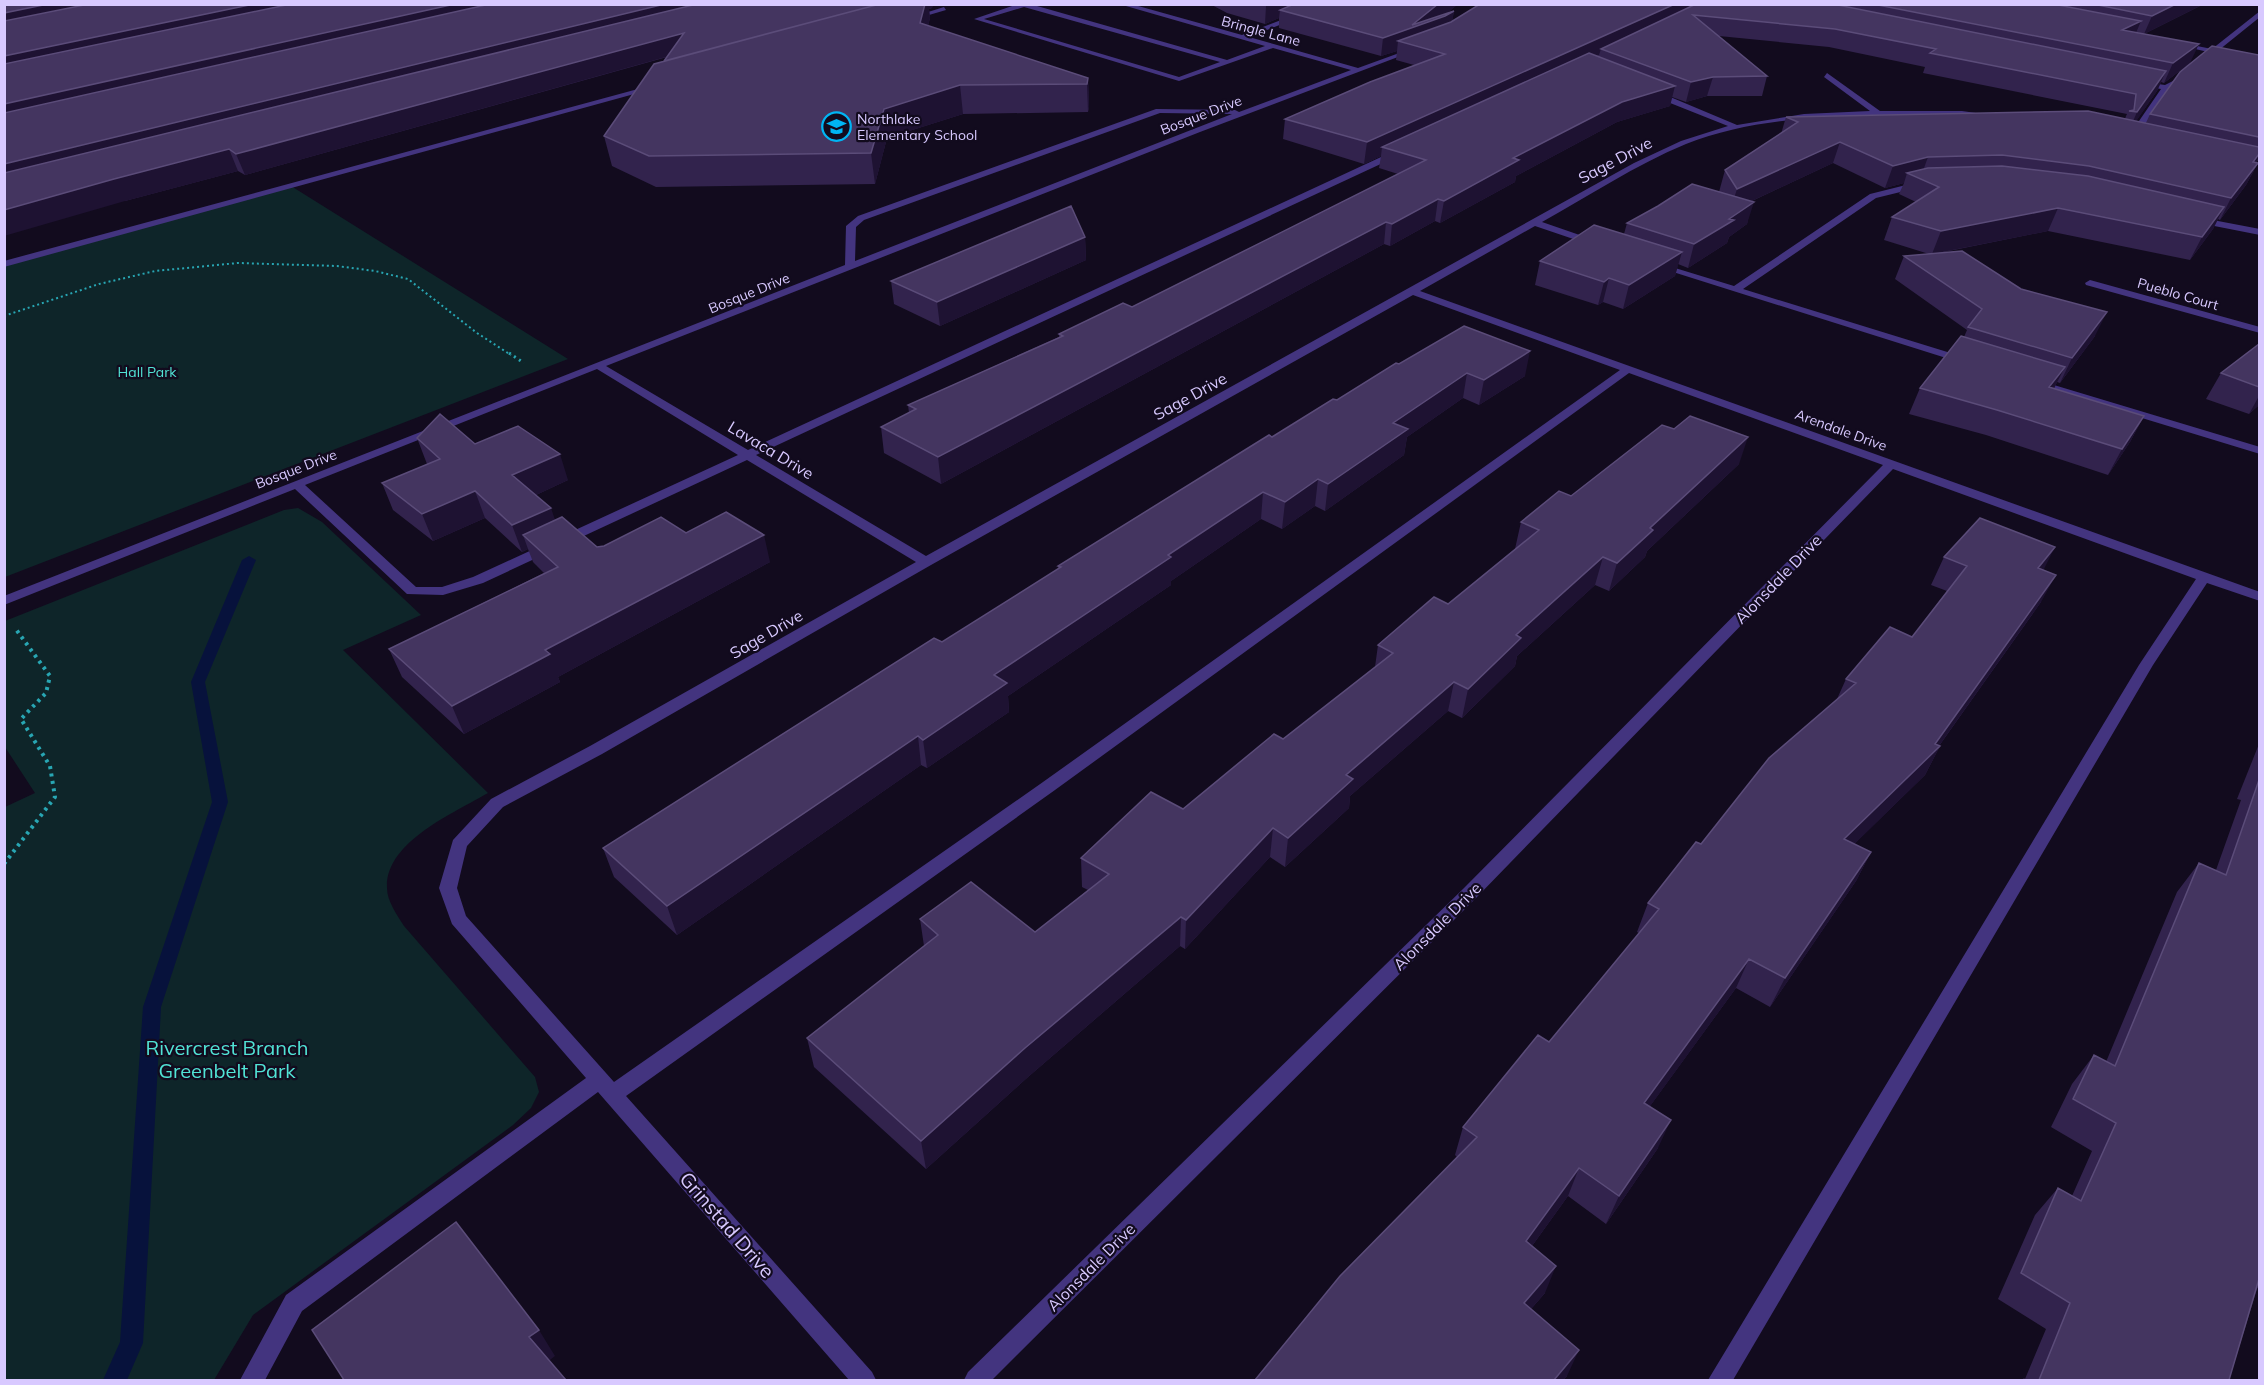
<svg xmlns="http://www.w3.org/2000/svg" width="2264" height="1385" font-family="Mulish,sans-serif">
<style>
.green{fill:#0e2529}
.lines{fill:none;stroke-linecap:round;stroke-linejoin:round}
.stream{fill:#07123c;fill-rule:evenodd}
.path-far2{stroke:#28a6b3;stroke-width:2;stroke-dasharray:2 3;stroke-linecap:butt}
.path-far1{stroke:#28a6b3;stroke-width:3;stroke-dasharray:2 4;stroke-linecap:butt}
.path{stroke:#28a6b3;stroke-width:4;stroke-dasharray:3 4.5;stroke-linecap:butt}
.minor{fill:#43347f;fill-rule:evenodd}
.wall{fill:#32234d}
.shaded-wall{fill:#1e1232}
.building{fill:#443560;stroke:#5b4c79;stroke-width:1.5}
.labels{text-anchor:middle;stroke-width:4.5;stroke-linejoin:round;paint-order:stroke}
.far-street-label{font-size:14px;fill:#d8c9ff;stroke:#120b1e}
.far-poi-label{font-size:14px;fill:#d8c9ff;stroke:#120b1e;text-anchor:start}
.far-park-label{font-size:14px;fill:#51e3d5;stroke:#120b1e}
.street-label{font-size:16px;fill:#d8c9ff;stroke:#120b1e}
.near-park-label{font-size:20px;fill:#51e3d5;stroke:#120b1e}
.near-street-label{font-size:20px;fill:#d8c9ff;stroke:#120b1e}
</style>
<rect width="100%" height="100%" fill="#120b1e"/>
<path class="green" d="M291,186l277,173 -563,218v-312z
M298,508l24,14 99,93 -78,35 145,143c-34,20 -103,49 -101,95 0,13 10,27 17,38l131,151 4,15 -8,16 -18,17 -260,190 -39,65h-209v-573l30,-14 -30,-46v-126l279,-111z"/>
<g class="lines">
<path class="stream" d="M249,556l7,4 -51,122 23,120 -67,205 -18,336 -16,37h-24l17,-38 23,-335 69,-205 -21,-120 51,-122z"/>
<path class="path-far2" d="M4,316l95,-32 56,-13 83,-8 99,3 38,5 33,8 69,54 34,22"/>
<path class="path-far1" d="M509,353l15,10"/>
<path class="path" d="M4,864l51,-67 -5,-31 -29,-47 25,-26 4,-17 -35,-48"/>
<path class="minor" d="M1018,4h12l197,56 38,-14 -146,-42h12l111,31 81,-31h10l-84,33 109,31 55,-20 6,1 -219,83 -594,234 142,84 646,-299h6v4l-644,300 170,101 708,-393 47,-22 47,-15 -78,-31v-4h6l81,34 67,-11 66,-3 -46,-34 3,-4 53,38h82l21,3 -4,2c-27,-2 -55,-1 -82,-1 -70,1 -145,3 -211,29 -51,21 -97,52 -144,78l55,19v4h-6l-56,-19 -115,65 840,301v9l-53,-18 -54,82 -420,715h-25l431,-715 57,-86 -303,-110 -417,429 -484,482h-28l4,-8 496,-484 419,-423 -254,-92 -574,417 -429,306 246,276 4,8h-27l-251,-288 -296,219 -37,69h-25l46,-85 300,-217 -134,-154 -13,-36 14,-48 38,-41 99,-53 326,-184 -169,-102 -264,123 -40,12 -36,-1 -112,-105 -291,116v-9l841,-331 1,-39 12,-10 298,-107 79,1 4,2 112,-42 -78,-22 -94,33 -205,-62zM1024,7l196,55 -41,15 -195,-58zM1160,113l72,1 -377,147 1,-34 8,-7zM1413,295l207,75 -577,412 -429,300 -148,-166 -9,-28 10,-42 36,-39 99,-53 329,-189zM597,369l141,86 -265,122 -31,10h-26l-111,-102z
M944,7l2,3 -34,10 -3,-2z
M2260,11v6l-41,33 41,8v4l-45,-9 -6,4 -4,-2 3,-3 -34,-8 3,-2 35,7z
M2138,81l27,4 8,-4 4,2 -8,7 -34,49h-3l-4,-2 33,-48 -23,-4z
M649,86l7,2 -652,179v-6z
M1922,181l4,3 -1,2 -49,12 -133,91 227,70v4h-8l-308,-97 8,-2 72,22 136,-92z
M2197,217l63,12v6l-66,-13v-4z
M2090,280l170,47v6l-174,-48 -1,-2z
M2034,379l226,68v7l-230,-70 -2,-2z"/>
</g>
<path class="wall" d="M4,4h929l-1,4 -3,1 1,9 -2,8 160,52 1,29 -1,5 -125,2 -76,24 -12,46 -219,3 -44,-21 -8,-30 63,-79 -422,118 -7,-4 -113,30z
M1210,4h248l-11,9 7,-2 -2,10 28,-17h579l-1,1 3,1 1,-2h142l-60,30 -8,-2 54,31 -26,20 -3,-1 -4,9 -21,30 10,2 4,-9 109,-59v106l-1,-1 -2,3h2l-12,22 -26,35 -2,-1 -5,10 -23,31 -142,-29 -109,22 156,83 -35,47 -3,-1 -3,7 90,27 -14,26 -22,33 -122,-40 -77,-21 11,-26 44,-51 3,-7 -72,-51 9,-23 25,-2 -45,-14 8,-23 24,-15 -17,-8 5,-11 -19,5 -52,-25 -81,38 -5,23 -18,13 -2,6 -39,25 -10,-4 -3,12 -52,33 -20,-7 -5,3 -63,-20 5,-24 84,-27 3,-11 92,-31 6,-22 56,-36 5,-17 339,2 1,-3 1,-2 -204,-41 2,-6 -96,-20 -110,-11 48,40 -5,20h-55l-21,6 -14,-5 -2,9 -53,16 -101,54 -1,6 -75,41 -5,-2 -45,25 -6,-2 -443,240 -57,-31 -3,-26 28,-14 -1,-8 151,-68v-3l73,-27 266,-133 -19,-6 2,-12 -17,8 -81,-25 2,-20 129,-54 -18,-5 1,-9 -16,5 -102,-28v-10l-14,6 -38,-11z
M1085,237l1,23 -146,66 -46,-22 -3,-23z
M2259,344v61l-10,9 -43,-15 15,-26z
M1399,364l126,12 -46,29 -16,-7 -56,39 -3,18 -79,56 -10,-5 -33,23 -21,-10 -90,62v4l-163,111 1,16 -82,56 -6,-3 -244,170 -63,-58 -11,-29 339,-206 116,-73v-3l214,-129z
M417,438l58,6 93,36 -32,15 19,26 42,26 89,-14 84,29 -212,115 2,5 -96,52 -62,-57 -13,-28 155,-76 -11,-11 -5,-13 -6,3 -37,-34 -52,23 -40,-31 -11,-27 45,-19z
M1739,464l-92,87 -2,6 -36,34 -14,-6 -78,71 -2,10 -53,52 -14,-7 -98,85 -1,12 -64,59 -15,-10 -85,92 -5,-3 -152,131 -102,92 -112,-102 -7,-29 117,-92 -4,-27 115,13 53,-42 -6,-3 -1,-29 102,-49 100,-70 92,-72 3,-22 70,-41 67,-55 6,-27 50,-26z
M1944,557l99,13 -2,32 -102,144h1l-15,29 -71,69 17,8 -15,29 -86,126 -34,-19 -86,118 8,42 -52,76 -38,-28 -36,50 13,47 -14,16 36,67 -4,4h-308l202,-223 -2,-2 8,-28 86,-85 90,-109 -2,-1 11,-29 53,-59 136,-145 9,-20 66,-42 35,-46 -16,-6z
M2259,744v542l-2,3 -28,91h-207l2,-2 1,1 21,-50 -48,-30 37,-84 23,-27 14,8 20,-45 -41,-24 21,-43 22,-29 12,7 71,-170 22,-29 17,7 25,-70 -4,-1z"/>
<path class="shaded-wall" d="M48,4h98l-142,29v-20z
M254,4h90l-340,73v-21z
M455,4h83l-534,123v-23z
M665,4h75l-736,184v-24z
M888,4h45l-1,4 -3,1 1,9 -8,32z
M1270,4h45l-35,6 -1,8 -14,6 1,-18z
M1438,4h20l-15,13 11,-6 -3,18 -53,12 -1,10 -16,5 2,-18 29,-13z
M1675,4h35l-109,45 -2,6 -206,95 -11,-3 -1,9 -17,8 3,-22z
M2176,4h28l-60,30 8,-18z
M2141,21l-8,19 -11,-10z
M684,33l3,18 -442,124 -9,-21z
M2199,44l-9,19 -26,20 9,-20z
M2166,71l-9,20 -29,42 9,-21z
M1713,77l-6,19 -21,6 5,-20z
M1088,78l1,29 -1,5 -1,-28z
M960,85l3,29 -76,24 -12,46 -4,-31 13,-44z
M1675,86l-5,20 -53,16 -101,54 -1,6 -75,41 4,-22 69,-43 109,-56z
M1840,142l-7,21 -103,48 7,-22z
M229,149l9,22 -113,30 -121,35v-26l110,-31z
M2259,154v3l-6,12v-7z
M1928,157l-8,22 -13,-6 -3,10 -19,5 8,-22z
M2258,163l-12,22 -26,35 11,-22z
M1438,199l-3,22 -45,25 2,-22z
M1754,202l-7,22 -18,13 -2,6 -39,25 6,-24z
M2224,207l-11,22 -23,31 12,-23z
M2058,208l-10,23 -116,23 9,-23z
M1386,222l-2,22 -443,240 -3,-27z
M1085,237l1,23 -146,66 -3,-24z
M1682,252l-7,24 -52,33 6,-24z
M1609,278l-6,24 -5,3 6,-23z
M2107,312l-12,24 -35,47 12,-25z
M1530,351l-5,25 -46,29 5,-25z
M2065,367l-13,25 -3,-5z
M1467,373l-4,25 -56,39 -3,18 -79,56 3,-27 65,-61z
M2259,396v9l-10,9z
M2144,416l-14,26 -22,33 14,-26z
M1748,437l-9,27 -92,87 -2,6 -36,34 8,-28 33,-35z
M560,454l8,26 -47,22 -9,-27z
M1318,479l-3,27 -33,23 3,-27z
M475,491l10,27 -52,23 -11,-27z
M1263,492l-2,27 -90,62v4l-163,111 1,16 -82,56 -4,-28 71,-65 174,-120z
M551,508l9,27h-37l5,14 -6,3 -10,-27z
M764,535l6,27 -212,115 2,5 -96,52 -12,-28 93,-56z
M2055,547l-14,28 -3,-7z
M1603,557l-8,28 -78,71 -2,10 -53,52 6,-29 48,-54z
M2056,575l-15,27 -105,148 4,-4 -15,29 -95,93 14,-29 91,-95z
M1454,682l-6,29 -98,85 -1,12 -64,59 3,-29 58,-63z
M918,736l3,29 -244,170 -10,-29z
M1273,828l-3,29 -85,92 1,-29z
M1871,852l-15,29 -86,126 15,-29z
M1181,917l-1,29 -152,131 -102,92 -5,-28 104,-93z
M1749,959l-13,29 -104,143 12,-28z
M1671,1120l-13,28 -52,76 13,-28z
M1579,1168l-11,28 -52,72 10,-27z
M1556,1266l-11,27 -32,36 11,-26z
M539,1330l16,26 -9,7 -17,-26z
M1579,1350l-12,26 -4,4h-9z"/>
<path class="building" d="M4,4h44l-44,9z
M89,4h165l-250,52v-35z
M291,4h164l-451,100v-40z
M490,4h175l-661,160v-51z
M697,4h183l-216,57 20,-28 -448,121 -7,-5 -115,30 -110,31v-37z
M880,4h45l-5,19 168,55 -1,6 -127,1 -76,24 -13,44 -222,3 -45,-20 50,-72z
M1294,4h144l-26,21 42,-14 -9,5 -62,22 -103,-28z
M1480,4h195l-308,138 -82,-23 85,-37 75,-28 -47,-13 53,-19z
M1696,4h137l333,67 -29,41 -8,-1 5,-1 2,-16 -206,-41 6,-4 -101,-20 -142,-14 74,61 -54,1 -22,5 -90,-33z
M1873,4h180l88,17 -19,9 77,14 -26,19z
M2093,4h83l-24,12z
M2212,46l47,9v82l-109,-23 30,-42z
M1589,53l86,33 -53,16 -109,56 6,2 -75,41 -6,-2 -46,25 -6,-2 -448,235 -57,-30 35,-18 -8,-4 155,-69 -4,-2 64,-31 9,4 294,-147 -44,-13z
M2088,111l171,36v7l-6,8 5,1 -27,35 -142,-32 -87,-11 -74,2 -35,9 -53,-24 -103,47 -12,-19 73,-48 -12,-5z
M2002,166l86,10 136,31 -22,30 -144,-29 -117,23 -49,-14 47,-30 -32,-14 21,-5z
M1692,184l62,18 -25,17 5,1 -40,24 -67,-21 31,-17z
M1071,206l14,31 -148,65 -46,-21z
M1594,225l88,27 -53,33 -20,-7 -5,4 -64,-21z
M1962,251l59,38 86,23 -35,46 -104,-31 14,-18 -78,-53z
M1464,326l66,25 -46,29 -17,-7 -74,50 15,6 -80,55 -10,-5 -33,23 -22,-10 -95,63 3,2 -177,118 13,8 -84,57 -5,-4 -251,170 -64,-58 331,-210 8,4 119,-75 -3,-1 211,-131 3,2 61,-38 4,1 59,-37 3,1z
M1961,336l104,31 -16,20 95,29 -22,33 -125,-39 -77,-22z
M2259,344v43l-38,-14z
M440,414l35,30 43,-18 42,28 -48,21 39,33 -39,17 -37,-34 -53,23 -40,-31 58,-24 -23,-21z
M1690,416l58,21 -98,91 3,2 -36,33 -14,-6 -87,78 5,3 -53,51 -14,-7 -108,93 7,4 -65,59 -15,-10 -87,92 -5,-3 -156,131 -104,93 -114,-103 131,-103 -18,-16 51,-37 64,50 74,-58 -28,-16 70,-66 32,17 91,-75 9,5 110,-86 -15,-8 56,-48 14,7 91,-74 -18,-8 38,-31 12,5 91,-71 12,4z
M726,512l38,23 -219,115 5,4 -98,52 -63,-57 169,-82 -35,-32 39,-18 35,30 7,-1 57,-29 25,16z
M1980,518l75,29 -17,21 18,7 -121,169 5,2 -96,93 27,13 -86,126 -36,-19 -105,144 27,17 -52,76 -40,-28 -53,73 30,25 -32,37 55,47 -25,30h-299l85,-104 137,-139 -14,-10 75,-92 11,7 110,-133 -11,-6 48,-61 5,2 68,-86 87,-75 -10,-4 44,-52 22,10 55,-71 -23,-9z
M2259,780v499l-30,101h-190l31,-77 -49,-30 37,-85 23,13 35,-78 -43,-24 21,-44 21,11 84,-203 27,12z
M456,1222l83,108 -10,7 37,43h-222l-32,-50z"/>
<defs>
<symbol id="school-ring" viewBox="-11 -11 22 22"><circle r="9.5" fill="#120b1e" stroke="#00b5f4" stroke-width="1.5"/><path d="M0-5L7-2L0 1L-7-2ZM-4 1L0 2.5L4 1V4Q0 6-4 4Z" fill="#00b5f4"/></symbol>
</defs>
<g fill-rule="evenodd">
<use href="#school-ring" x="820" y="110" width="33" height="33"/>
</g>
<g class="labels">
<g class="far-street-label">
<text transform="translate(1261 31) rotate(15)" y="5">Bringle Lane</text>
<text transform="translate(1201 115) rotate(-21)" y="5">Bosque Drive</text>
<text transform="translate(749 293) rotate(-22)" y="5">Bosque Drive</text>
<text transform="translate(2178 294) rotate(16)" y="5">Pueblo Court</text>
<text transform="translate(1841 430) rotate(20)" y="5">Arendale Drive</text>
<text transform="translate(296 469) rotate(-21)" y="5">Bosque Drive</text>
</g>
<g class="far-poi-label">
<text x="857" y="124">Northlake<tspan x="857" dy="16">Elementary School</tspan></text>
</g>
<g class="far-park-label">
<text x="147" y="377">Hall Park</text>
</g>
<g class="street-label">
<text transform="translate(1615 160) rotate(-28)" y="6">Sage Drive</text>
<text transform="translate(1190 396) rotate(-29)" y="6">Sage Drive</text>
<text transform="translate(771 450) rotate(31)" y="6">Lavaca Drive</text>
<text transform="translate(1778 579) rotate(-46)" y="6">Alonsdale Drive</text>
<text transform="translate(766 634) rotate(-30)" y="6">Sage Drive</text>
<text transform="translate(1437 926) rotate(-45)" y="6">Alonsdale Drive</text>
<text transform="translate(1091 1267) rotate(-45)" y="6">Alonsdale Drive</text>
</g>
<g class="near-park-label">
<text x="227" y="1055">Rivercrest Branch<tspan x="227" dy="23">Greenbelt Park</tspan></text>
</g>
<g class="near-street-label">
<text transform="translate(727 1225) rotate(49)" y="7">Grinstad Drive</text>
</g>
</g>
<rect width="2264" height="1385" fill="none" stroke="#d8c9ff" stroke-width="12"/>
</svg>
